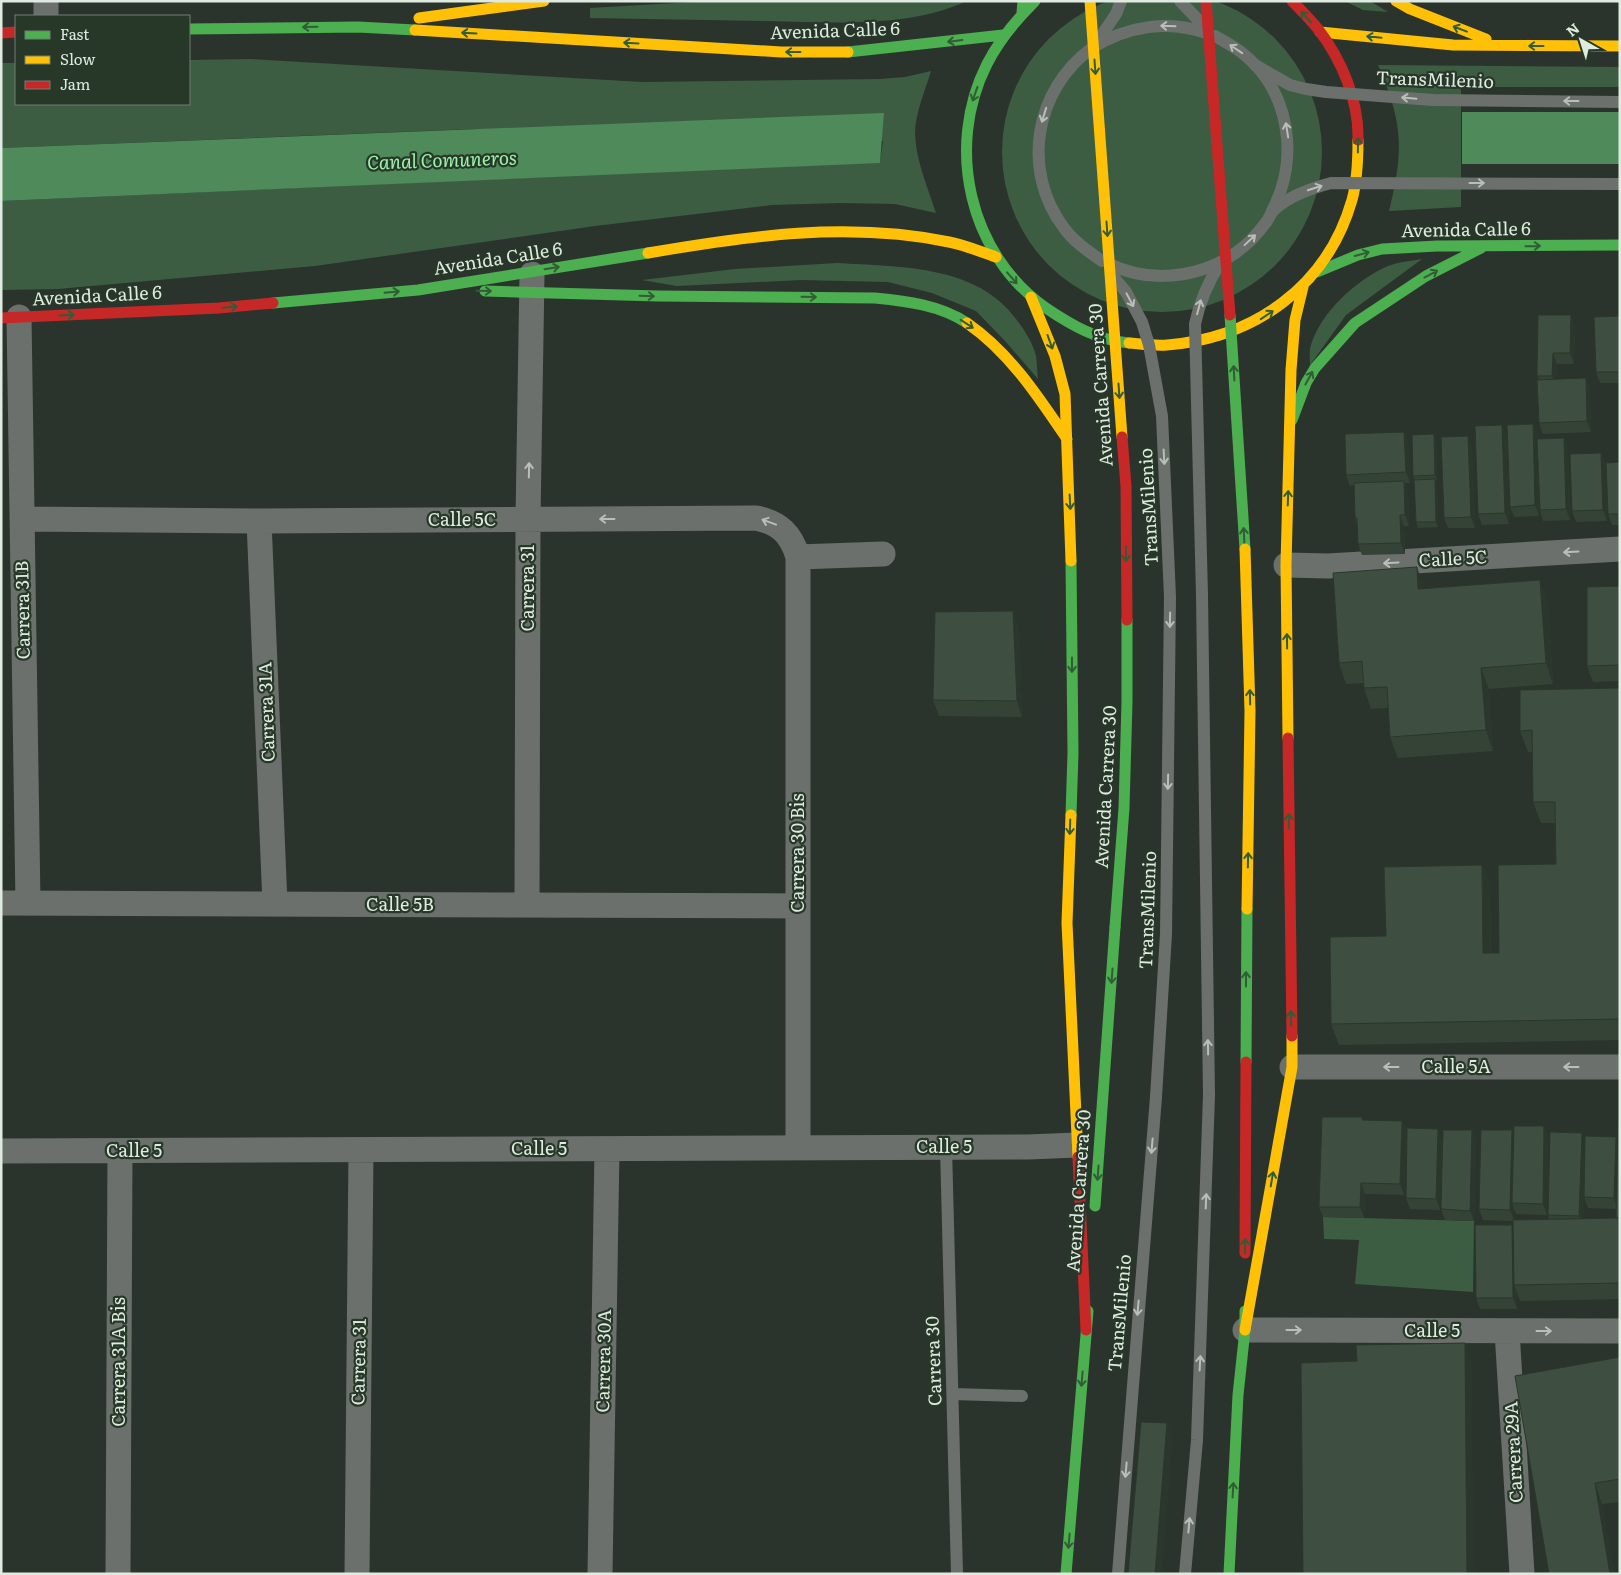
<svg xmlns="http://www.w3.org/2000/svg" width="1621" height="1575" font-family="Literata,serif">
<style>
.green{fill:#3c5d42}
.water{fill:#4f8a5a}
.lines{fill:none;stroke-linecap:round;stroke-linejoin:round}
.lane{stroke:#6c706d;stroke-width:12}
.street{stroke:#6c706d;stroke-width:25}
.fast{stroke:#4caf50;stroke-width:11}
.slow{stroke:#ffc107;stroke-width:11}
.jam{stroke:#c62828;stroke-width:11}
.lane-bridge{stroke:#6c706d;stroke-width:12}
.fast-bridge{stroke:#4caf50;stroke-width:11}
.slow-bridge{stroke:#ffc107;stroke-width:11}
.jam-bridge{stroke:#c62828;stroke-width:11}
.wall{fill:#354337;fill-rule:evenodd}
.shaded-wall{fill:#2b372d}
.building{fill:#3e4e40;stroke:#2b372d}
.oneway{stroke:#325c35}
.oneway2{stroke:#b7bfb8}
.labels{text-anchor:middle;stroke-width:4.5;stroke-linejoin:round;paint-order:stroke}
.street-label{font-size:18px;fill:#dfeae0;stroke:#273829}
.water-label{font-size:19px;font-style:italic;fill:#9af3a9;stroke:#273829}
</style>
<rect width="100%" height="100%" fill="#2b342c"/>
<path class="green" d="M1002 152a160 160 0 1 1 320 0a160 160 0 1 1-320 0Z
M710,1h257c-62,28 -135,21 -202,20 -59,-1 -117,-2 -175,-3v-10z
M1345,1h25l18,11 -25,-2z
M250,59l392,23 238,-3 25,-2 26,-6c-6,20 -16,43 -16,63 1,27 13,54 21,79l-41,-9 -54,-1 -69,2 -177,21 -280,40 -257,23 -57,1v-89l879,-39 3,-21 -410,-12 -472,19v-85h15v41h173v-44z
M1378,65l242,2v20h-159v120l-72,4c7,-29 13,-58 8,-87 -3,-20 -11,-40 -19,-59z
M1422,259l-76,56 -36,50c0,-7 -1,-14 1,-20 10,-33 45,-65 77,-79 10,-4 23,-5 34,-7z
M837,263c61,4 139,1 179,56 8,10 17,24 20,37 1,7 1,15 2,23l-32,-37 -30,-31 -44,-18 -44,-11 -87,-2 -124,6 -35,-6 93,-11z
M1323,1217l151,4 -1,71 -118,-8 4,-44 -35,-1z"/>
<path class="water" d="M1462,112h158v52h-158z
M884,113l-4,50 -879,38v-53z"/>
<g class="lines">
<path class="lane" d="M1215,36c9,5 18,10 26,16 49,38 59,106 31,159
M1092,48c-58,42 -71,123 -28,180 10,14 24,23 38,33
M946,1147l11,427
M953,1394l69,2
M1118,1574l38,-477
M1185,1574l12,-134 12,-345"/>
<path class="street" d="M46,16v-15
M19,317l9,586
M22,519l237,2 497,-3c24,5 35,16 42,39v591
M259,521l16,383
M798,557l85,-3
M1286,565l42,1 292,-17
M1,903l797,3
M527,905l1,-386 4,-245
M1292,1067h328
M1,1151l1027,-4 49,-2
M1245,1330l375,1
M1507,1331l15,243
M118,1574l2,-423
M357,1574l4,-424
M600,1574l7,-425"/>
<path class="fast" d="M1035,1c-19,19 -36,39 -48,63 -42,83 -18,190 59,244 25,17 51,32 83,35
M1022,13l1,-12
M189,29l169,-2 57,3
M848,52l155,-17
M1317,272l41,-17 24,-6 55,-3 183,-1
M485,291l173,5 217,2c31,3 65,7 92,25
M273,303l145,-13 230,-37
M1292,420l14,-37 9,-15 40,-45 71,-47 55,-28
M1071,815l2,-62 -2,-192
M1246,1062l1,-153
M1095,1206l20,-279
M1066,1574l22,-263
M1229,1574l9,-179 7,-65v-19"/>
<path class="slow" d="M1396,1l14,8 76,30
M419,18l125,-17
M415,30l366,22h67
M1320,32l133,13 167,1
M648,253c99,-17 201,-32 301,-11 16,3 32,10 47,15
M1031,297l24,59 10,38 6,167
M967,323c43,30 71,73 100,116
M1129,343c12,1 25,3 38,2 87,-7 160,-58 185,-145 5,-18 6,-41 6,-60
M1288,738l-2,-173 5,-195 4,-50 8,-33
M1071,815l-4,108 11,234
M1245,1330l47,-263v-31"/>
<path class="jam" d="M1292,1c9,9 18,18 26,28 24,31 41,72 40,111
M1,33l15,-1
M1,318l218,-10 54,-5
M1288,738l4,298
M1078,1157l8,173
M1245,1253l1,-191"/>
<path class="lane-bridge" d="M1180,1l26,27
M1097,42l19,-28 5,-13
M1092,48c35,-22 77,-29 117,-14
M1255,65l35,20 16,4 20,3 107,8 187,2
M1109,264c46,22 103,13 141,-23 6,-6 12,-13 17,-20 2,-3 4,-8 6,-10 15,-15 39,-23 58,-28l289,1
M1115,279l11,13 16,30 7,23 13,71 8,181 -4,337 -10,163
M1209,1095l-7,-500 -7,-271c5,-24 13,-42 26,-62"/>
<path class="fast-bridge" d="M1230,315l15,234
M1115,927l9,-119 3,-106v-82"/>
<path class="slow-bridge" d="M1090,1l32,436
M1245,549l5,162 -3,198"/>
<path class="jam-bridge" d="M1206,1l24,314
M1122,437l4,49 1,134"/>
</g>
<path class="wall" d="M1538,315l37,11 -1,38h-17l-1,15 30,-1 4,11 1,43 -48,2 -4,-11v-43l-2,-4z
M1620,316v67h-20l-4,-11z
M1533,424l4,11 2,81 -25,1 -4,-10z
M1502,425l4,11 3,88 -27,1 -4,-11z
M1404,432l4,10 2,41h-5l3,9 1,34h-5l1,28 -43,1 -4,-11 -1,-20 -2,-7 -1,-32 -4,1 -4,-11z
M1434,434l2,5 1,41h-2l2,5 1,42 -20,1 -2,-6 -1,-42 -2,-4z
M1564,438l4,11 2,71 -27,1 -3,-11z
M1472,447l3,81h-27l-4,-10z
M1601,453l4,11 2,57 -31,1 -4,-11z
M1620,462v63h-8l-4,-11z
M1620,586v454l-281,5 -8,-21 55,-88 96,-71 8,21 1,67h8l57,-89 -1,-41h-14l-8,-21 -1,-50h-4l-8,-21 99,-43v-7l-26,1 -6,-16z
M1424,589l124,12 5,83 -64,5 4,62 -95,7 -8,-21 -2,-29 -17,1 -7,-21 -1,-5 -17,1 -7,-21z
M1019,627l3,90 -83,-1 -6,-16z
M1362,1117l1,3 39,1 4,11 -2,63 -39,-1 -1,24 -41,-1 -4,-10z
M1544,1126l4,11 -1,78 -31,-1 -2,-5v11l35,-1 -1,-4 34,-82 3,9h32l3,-16v173l-100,2 -3,-9v17h-37l-4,-11 37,-70v-7l-30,-1 -4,-11 35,-73zM1584,1189v8l4,11 28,1v9h-33z
M1472,1130l4,11 -2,80 -29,-1 -4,-11z
M1442,1140l-2,70 -30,-1 -4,-11z
M1620,1357v145l-18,2 12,70h-65z"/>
<path class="shaded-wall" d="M1571,315l4,11 -1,38 -4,-11z
M1553,353l4,11 -1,23 -4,-11z
M1586,378l4,11 1,43 -4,-11z
M1533,424l4,11 2,81 -4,-11z
M1502,425l4,11 3,88 -4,-11z
M1404,432l4,10 2,41 -4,-11z
M1434,434l2,5 1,41 -2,-5z
M1468,436l4,11 3,81 -4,-11z
M1564,438l4,11 2,71 -4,-11z
M1601,453l4,11 2,57 -4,-11z
M1435,479l2,6 1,42 -2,-5z
M1404,481l4,11 1,34 -4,-11z
M1400,515l4,11 1,28 -4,-11z
M1417,567l7,21 -6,1z
M1540,580l8,21 5,83 -7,-21z
M1013,611l6,16 3,90 -5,-16z
M1481,668l8,21 4,62 -7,-21z
M1482,865l8,21 1,88 -8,-21z
M1402,1121l4,11 -2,63 -4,-11z
M1544,1126l4,11 -1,78 -4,-11z
M1438,1129l4,11 -2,70 -4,-11z
M1472,1130l4,11 -2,80 -4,-10z
M1512,1130l4,11 -4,62 2,6v12l-4,-11z
M1582,1133l4,11 -3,82 -4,-10z
M1616,1137l4,11 -2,61 -4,-11z
M1361,1183l4,11 -1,24 -4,-11z
M1512,1225l4,11 -2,49 3,7v17l-4,-11z
M1465,1343l7,21 2,210h-7z
M1167,1423l6,16 -11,135h-7z
M1595,1483l7,21 12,70h-4z"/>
<path class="building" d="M1538,315h33l-1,38h-17l-1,23h-15z
M1620,316v56h-24l-2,-55z
M1586,378l1,43 -48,2 -2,-43z
M1533,424l2,81 -25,2 -3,-82z
M1502,425l3,88 -27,1 -3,-88z
M1404,432l2,40 -60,3 -1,-41z
M1434,434l1,41 -22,1 -1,-41z
M1468,436l3,81 -27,1 -3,-81z
M1564,438l2,71 -26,1 -3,-71z
M1601,453l2,57 -31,1 -2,-57z
M1620,462v52h-12l-2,-51z
M1435,479l1,43h-20l-2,-42z
M1404,481l1,34h-5l1,28 -43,1 -1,-26 -2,-1 -1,-34z
M1417,567l1,22 122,-9 6,83 -65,5 5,62 -96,7 -3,-50 -23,1 -2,-27 -23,2 -6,-90z
M1620,586v102h-1v-23l-32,1v-79z
M1013,611l4,90 -84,-1 2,-88z
M1620,688v331l-289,5 -1,-87 56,-1 -2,-69 98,-2 1,88h16l-1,-88 58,-1 -1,-62h-22l-1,-72 -12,1v-41z
M1322,1117h40v3l40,1 -2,63 -39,-1 -1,24h-41z
M1514,1126h30l-1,78 -31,-1z
M1618,1126h2v92h-4z
M1407,1128l31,1 -2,70 -30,-1z
M1443,1130h29l-2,81 -29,-2z
M1481,1130h31l-2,80 -31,-1z
M1550,1132l32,1 -3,83 -31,-1z
M1585,1136l31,1 -2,61 -30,-1z
M1620,1218v65l-106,2 -1,-65z
M1475,1225h37l1,73h-37z
M1465,1343l2,231h-164l-2,-211 56,-2 -1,-16z
M1620,1357v122l-25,4 15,91h-61l-34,-198z
M1141,1422l26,1 -12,151h-27z"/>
<defs><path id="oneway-shaft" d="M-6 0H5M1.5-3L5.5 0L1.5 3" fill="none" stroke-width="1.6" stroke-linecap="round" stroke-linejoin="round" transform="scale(1.25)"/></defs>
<g class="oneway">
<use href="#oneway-shaft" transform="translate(1306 17) rotate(-133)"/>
<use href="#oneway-shaft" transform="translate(310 27) rotate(179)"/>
<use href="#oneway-shaft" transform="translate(1460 29) rotate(-159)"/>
<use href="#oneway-shaft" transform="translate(469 33) rotate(-177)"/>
<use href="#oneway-shaft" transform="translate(1374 37) rotate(-174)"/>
<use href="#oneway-shaft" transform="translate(955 41) rotate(173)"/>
<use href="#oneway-shaft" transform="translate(631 43) rotate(-177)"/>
<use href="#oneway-shaft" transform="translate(1536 46) rotate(180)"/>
<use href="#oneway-shaft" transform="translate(793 52) rotate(180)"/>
<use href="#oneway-shaft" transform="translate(1095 67) rotate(86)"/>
<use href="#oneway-shaft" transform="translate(975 94) rotate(109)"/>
<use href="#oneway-shaft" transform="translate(1358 145) rotate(-89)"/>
<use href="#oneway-shaft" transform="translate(1107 229) rotate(86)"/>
<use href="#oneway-shaft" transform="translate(1533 246) rotate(-1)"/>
<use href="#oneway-shaft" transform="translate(1362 254) rotate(-15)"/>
<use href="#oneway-shaft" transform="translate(552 268) rotate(-9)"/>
<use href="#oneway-shaft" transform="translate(1431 274) rotate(-28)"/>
<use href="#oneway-shaft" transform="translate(1012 278) rotate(49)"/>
<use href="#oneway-shaft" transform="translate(484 291) rotate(1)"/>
<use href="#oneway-shaft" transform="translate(392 292) rotate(-5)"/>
<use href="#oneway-shaft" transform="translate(647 296) rotate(2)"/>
<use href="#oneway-shaft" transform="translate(809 297) rotate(1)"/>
<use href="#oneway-shaft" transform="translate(230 307) rotate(-5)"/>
<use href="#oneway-shaft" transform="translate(67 315) rotate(-3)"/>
<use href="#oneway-shaft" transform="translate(1267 315) rotate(-34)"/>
<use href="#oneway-shaft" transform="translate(967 324) rotate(33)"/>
<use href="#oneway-shaft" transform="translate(1050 342) rotate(70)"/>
<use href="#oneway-shaft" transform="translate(1234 373) rotate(-93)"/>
<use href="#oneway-shaft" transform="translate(1309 378) rotate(-61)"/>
<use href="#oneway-shaft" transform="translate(1119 391) rotate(86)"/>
<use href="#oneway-shaft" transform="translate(1288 498) rotate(-88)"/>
<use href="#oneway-shaft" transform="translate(1070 502) rotate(87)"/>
<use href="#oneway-shaft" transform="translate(1244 535) rotate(-93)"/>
<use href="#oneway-shaft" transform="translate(1126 554) rotate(90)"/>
<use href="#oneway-shaft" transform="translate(1287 641) rotate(-91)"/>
<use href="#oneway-shaft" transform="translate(1072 665) rotate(90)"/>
<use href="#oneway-shaft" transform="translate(1250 697) rotate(-91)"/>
<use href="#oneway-shaft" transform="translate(1289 821) rotate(-91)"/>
<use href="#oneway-shaft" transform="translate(1070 827) rotate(92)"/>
<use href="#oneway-shaft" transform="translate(1248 860) rotate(-89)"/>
<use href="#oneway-shaft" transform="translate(1112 976) rotate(94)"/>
<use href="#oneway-shaft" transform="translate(1246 979) rotate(-90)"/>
<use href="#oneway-shaft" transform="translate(1291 1018) rotate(-91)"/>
<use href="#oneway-shaft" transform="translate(1098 1173) rotate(94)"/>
<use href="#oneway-shaft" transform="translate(1272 1179) rotate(-80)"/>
<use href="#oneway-shaft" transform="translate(1245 1246) rotate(-90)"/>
<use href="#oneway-shaft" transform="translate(1082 1379) rotate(95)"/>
<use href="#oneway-shaft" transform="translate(1233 1490) rotate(-87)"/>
<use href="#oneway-shaft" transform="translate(1069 1541) rotate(95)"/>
</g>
<g class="oneway2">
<use href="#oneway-shaft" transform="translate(1168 26) rotate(-178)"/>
<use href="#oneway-shaft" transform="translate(1236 49) rotate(-146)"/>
<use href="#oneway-shaft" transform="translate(1409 98) rotate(-175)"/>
<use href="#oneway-shaft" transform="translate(1571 101) rotate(-180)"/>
<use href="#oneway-shaft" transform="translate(1044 115) rotate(107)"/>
<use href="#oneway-shaft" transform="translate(1287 130) rotate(-99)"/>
<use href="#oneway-shaft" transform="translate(1477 183)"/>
<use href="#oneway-shaft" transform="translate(1315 188) rotate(-18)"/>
<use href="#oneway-shaft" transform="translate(1250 240) rotate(-43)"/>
<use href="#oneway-shaft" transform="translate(1130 300) rotate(62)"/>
<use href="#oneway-shaft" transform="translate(1199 307) rotate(-75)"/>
<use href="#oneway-shaft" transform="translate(1164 457) rotate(87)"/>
<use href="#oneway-shaft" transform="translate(529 470) rotate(-89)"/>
<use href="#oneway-shaft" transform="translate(607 519) rotate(180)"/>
<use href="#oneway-shaft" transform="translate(769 522) rotate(-160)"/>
<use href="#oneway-shaft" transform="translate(1571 552) rotate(177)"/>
<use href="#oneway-shaft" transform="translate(1391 563) rotate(177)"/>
<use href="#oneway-shaft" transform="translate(1170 620) rotate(91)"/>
<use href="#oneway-shaft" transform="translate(1168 782) rotate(91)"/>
<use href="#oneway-shaft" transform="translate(1208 1047) rotate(-91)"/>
<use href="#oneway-shaft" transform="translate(1391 1067) rotate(-180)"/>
<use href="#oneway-shaft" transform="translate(1571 1067) rotate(-180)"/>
<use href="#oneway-shaft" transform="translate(1152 1146) rotate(95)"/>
<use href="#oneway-shaft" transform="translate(1206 1201) rotate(-88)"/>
<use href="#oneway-shaft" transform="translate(1138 1308) rotate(95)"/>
<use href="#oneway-shaft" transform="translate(1294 1330)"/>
<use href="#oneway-shaft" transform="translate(1544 1331)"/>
<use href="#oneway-shaft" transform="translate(1200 1363) rotate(-87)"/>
<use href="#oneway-shaft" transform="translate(1126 1470) rotate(95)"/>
<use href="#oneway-shaft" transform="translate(1189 1525) rotate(-85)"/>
</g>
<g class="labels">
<g class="street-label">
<text transform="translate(835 31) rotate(-2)" y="6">Avenida Calle 6</text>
<text transform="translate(1435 80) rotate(2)" y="6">TransMilenio</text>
<text transform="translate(1466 230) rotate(-1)" y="6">Avenida Calle 6</text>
<text transform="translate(498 259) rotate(-9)" y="6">Avenida Calle 6</text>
<text transform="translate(97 296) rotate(-3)" y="6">Avenida Calle 6</text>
<text transform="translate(1101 385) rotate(-94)" y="6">Avenida Carrera 30</text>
<text transform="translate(1149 507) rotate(-93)" y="6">TransMilenio</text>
<text x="462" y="526">Calle 5C</text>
<text transform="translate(1453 559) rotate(-3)" y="6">Calle 5C</text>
<text transform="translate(528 588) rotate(-90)" y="6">Carrera 31</text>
<text transform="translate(23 610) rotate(-91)" y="6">Carrera 31B</text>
<text transform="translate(267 712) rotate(-92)" y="6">Carrera 31A</text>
<text transform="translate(1106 787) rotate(-87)" y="6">Avenida Carrera 30</text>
<text transform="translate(798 853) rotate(-90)" y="6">Carrera 30 Bis</text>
<text x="400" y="911">Calle 5B</text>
<text transform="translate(1148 910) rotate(-88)" y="6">TransMilenio</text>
<text x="1456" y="1073">Calle 5A</text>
<text x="944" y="1153">Calle 5</text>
<text x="539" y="1155">Calle 5</text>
<text x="134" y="1157">Calle 5</text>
<text transform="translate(1079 1191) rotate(-86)" y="6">Avenida Carrera 30</text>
<text transform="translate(1120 1313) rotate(-85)" y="6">TransMilenio</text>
<text x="1432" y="1337">Calle 5</text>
<text transform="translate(604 1361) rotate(-89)" y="6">Carrera 30A</text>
<text transform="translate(934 1361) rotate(-92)" y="6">Carrera 30</text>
<text transform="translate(119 1362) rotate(-90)" y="6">Carrera 31A Bis</text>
<text transform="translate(359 1362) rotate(-89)" y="6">Carrera 31</text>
<text transform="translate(1514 1452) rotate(-93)" y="6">Carrera 29A</text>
</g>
<g class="water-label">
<text transform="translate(442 160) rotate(-2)" y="7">Canal Comuneros</text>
</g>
</g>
<rect width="1621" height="1575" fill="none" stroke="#dfeae0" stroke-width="5"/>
<rect x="15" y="15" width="175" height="90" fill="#273829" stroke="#717f72"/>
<rect x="25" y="31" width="25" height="8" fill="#4caf50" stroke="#717f72"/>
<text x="60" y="40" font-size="15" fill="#dfeae0">Fast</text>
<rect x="25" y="56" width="25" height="8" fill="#ffc107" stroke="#717f72"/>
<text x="60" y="65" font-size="15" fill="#dfeae0">Slow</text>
<rect x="25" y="81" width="25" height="8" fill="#c62828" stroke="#717f72"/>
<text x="60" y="90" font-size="15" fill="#dfeae0">Jam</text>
<g transform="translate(1581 40) rotate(321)" stroke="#273829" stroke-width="4" paint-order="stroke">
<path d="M0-4L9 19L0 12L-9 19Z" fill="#dfeae0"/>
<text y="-8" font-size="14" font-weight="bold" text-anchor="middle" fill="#dfeae0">N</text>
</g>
</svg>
